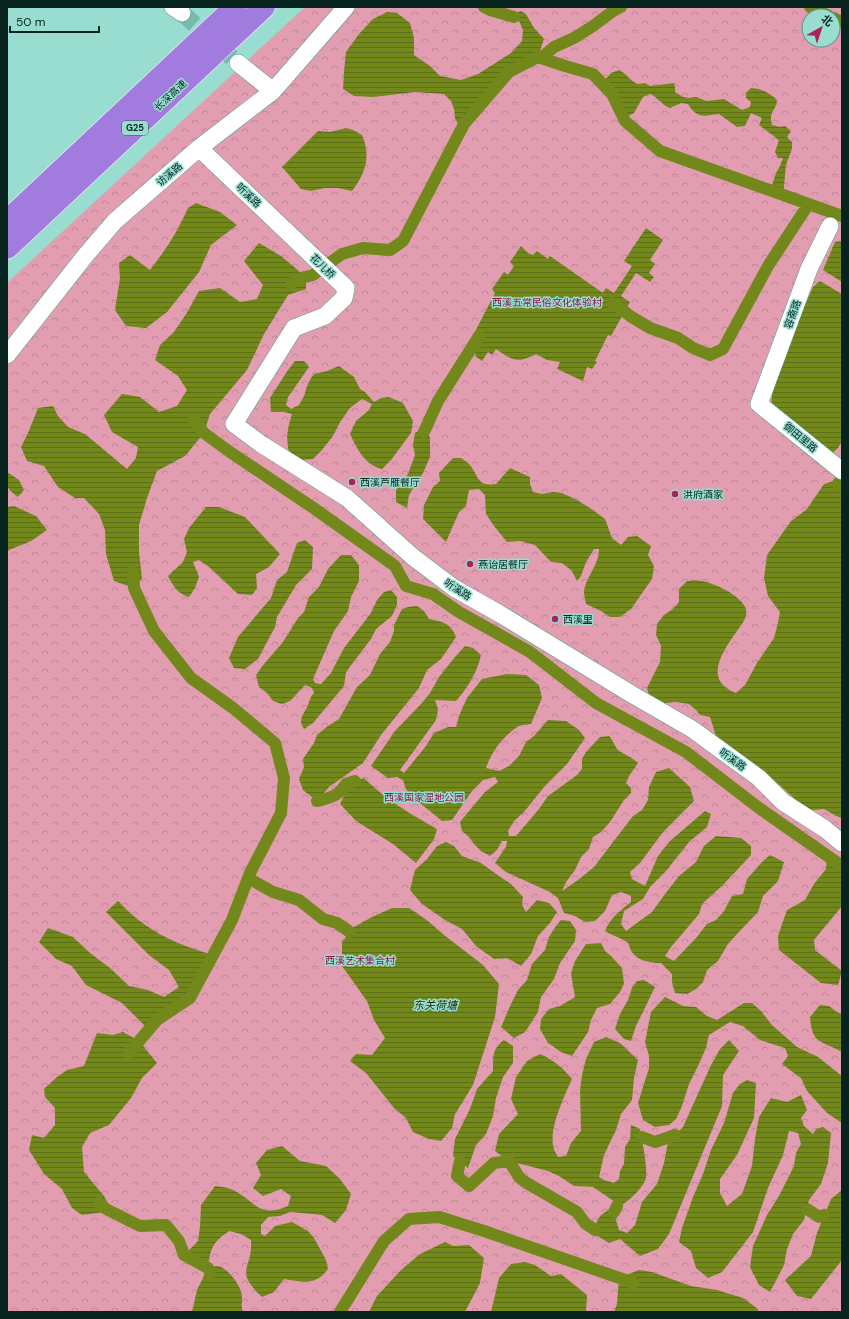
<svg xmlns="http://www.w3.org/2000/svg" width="849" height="1319" font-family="'DM Sans','Noto Sans SC',sans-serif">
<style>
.park{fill:url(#park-crowns);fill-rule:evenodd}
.water{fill:url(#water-rules)}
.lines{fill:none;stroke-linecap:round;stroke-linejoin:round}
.canal{stroke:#73881a;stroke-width:12}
.minor-tunnel{stroke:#7bb8ac;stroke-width:17;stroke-dasharray:17 8;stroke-linecap:butt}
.minor-casing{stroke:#5b9e91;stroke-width:18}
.highway-casing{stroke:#fff;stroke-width:23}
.minor{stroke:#fff;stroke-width:17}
.highway{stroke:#a27bdf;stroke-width:22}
.poi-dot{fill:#ad205e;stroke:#98ddcf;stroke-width:1.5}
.labels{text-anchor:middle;stroke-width:3;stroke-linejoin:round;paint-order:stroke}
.shield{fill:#98ddcf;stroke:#325b53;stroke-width:1}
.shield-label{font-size:9px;font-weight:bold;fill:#06231e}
.street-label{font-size:10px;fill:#06231e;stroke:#98ddcf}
.park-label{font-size:10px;fill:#8f134b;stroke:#98ddcf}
.poi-label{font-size:10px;fill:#06231e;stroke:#98ddcf;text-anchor:start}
.water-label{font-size:11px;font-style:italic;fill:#252d02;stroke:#98ddcf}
</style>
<defs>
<pattern id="park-crowns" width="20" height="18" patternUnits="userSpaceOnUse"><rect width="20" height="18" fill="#e29db1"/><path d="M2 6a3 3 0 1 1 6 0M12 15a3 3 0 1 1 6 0" fill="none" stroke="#c08798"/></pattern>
<pattern id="water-rules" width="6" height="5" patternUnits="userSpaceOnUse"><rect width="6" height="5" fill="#73881a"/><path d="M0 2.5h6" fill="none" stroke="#5c6f17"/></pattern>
</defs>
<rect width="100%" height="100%" fill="#98ddcf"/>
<path class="park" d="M305,7h537v1305h-835v-1029zM809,16h24v24h-24z"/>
<path class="water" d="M521,11l5,3 8,14 10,11 -6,18 -29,15 -48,58 -6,-12 -1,-9 -3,-8 -7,-7 -29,-2 -42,5 -19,-1 -11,-7 1,-17 2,-20 13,-18 14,-15 14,-7 10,1 13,10 4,15v17l16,11 10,10 21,4 17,-6 33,-21 11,-12 1,-11 -4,-9 -5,-4 2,-4z
M619,70c7,3 11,11 19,14l7,-1 5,3 24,-3 1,4v5l8,5 6,1 7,-1 11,4 17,-2 18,11 8,-3 1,-5 -5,-4v-5l5,-5c9,0 19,5 26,12 -1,12 -9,11 -5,25l8,2 5,-1 6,5 -4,6 5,5v7l-6,16 -3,31 -13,-5 6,-18 4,-7 3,-8h-5l-3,-6 4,-12 -20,-15 3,-7 -11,-5 -6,13 -8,1 -18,-13c-15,2 -22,5 -31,-10l-7,-1 -11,5c-10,-4 -11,-10 -20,-14l-7,3 -9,16 -10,5 -12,-24 -14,-16h9l4,-5z
M346,128l7,2 9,5c9,21 4,38 -10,56l-14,-3h-13l-14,3 -10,-2 -19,-22 36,-36 12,1z
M196,203l24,9 17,13 -26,20 -12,27 -32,40 -21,16 -20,-2 -11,-16 5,-32 -1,-15 11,-8 20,15c15,-19 28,-39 38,-62z
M646,228l17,12 -13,20 5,4 -6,9 5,4 -4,5 -14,-9 -15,23 9,6 -19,34 -3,-1 -13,26 2,1 -5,7 -5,-2 -4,14 -26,-12 3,-7 -13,-2 -11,-6c-19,10 -24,6 -40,-5l-4,6 -4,-3 -6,9 -7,-5 1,-2 -9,-7 28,-54 -3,-4 12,-17 4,3 6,-9 -4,-4 11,-16 7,7 5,2 4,-4 11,8 2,-3 53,37 3,-5 8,5 18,-27 -8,-5z
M840,241l2,1v40l-19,-12 12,-28z
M259,243l22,13 25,21v12l-18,6 -24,39 -17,36 -37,44 -6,19 -19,23 -28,15 -10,27 -8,27v27l3,27 -8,9 -20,-7 -8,-27 -1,-24 -6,-16 -15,-16h-9l-17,-11 -14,-21 -17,-5 -6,-14 7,-14 10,-25 15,-2 5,10 10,11 17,7 42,35 9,-11 2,-11 -26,-15 -8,-17 18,-21 18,3 19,15 18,-6 10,-16 -9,-14 -23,-16 5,-15 14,-13 14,-21 11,-20 21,-3 20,14 17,-3 6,-14 -19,-24z
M820,281l22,13v147l-4,7 -9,8 -58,-50 2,-21 23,-64 10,-18 7,-16z
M295,361h9l5,6 -21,30 -2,8 5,4 8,-4 5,-9 3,-10 4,-8 3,-4 13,-3 12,-5 15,11 6,12 5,3 9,10 7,-4 8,-1 14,6 10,18 -2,12 -20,27 -9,9c-17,-4 -25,-20 -32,-35l6,-13 13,-11 3,-6 -10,-5 -12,9 -10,14 -7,14 -11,14 -9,9 -10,1 -14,-7c-3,-16 -2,-23 3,-39l-8,-2h-13l-1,-14 18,-28z
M421,429l9,8v20l-7,16 -14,22 -2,13 -11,-6v-12l12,-16 7,-19 -2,-10 2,-12z
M453,458h8c3,2 6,4 8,6 10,11 7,23 27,20l14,-16 20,9v7l3,8 9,2 11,-2 9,1 15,7 16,10 12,9 7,19 9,7 7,-8 9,-1 14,10 -3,9 6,11 -2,13 -21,30 -11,8h-10l-9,-6 -15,-7c-1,-4 -2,-9 -2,-13 3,-16 15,-26 15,-42h-5l-8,13 -5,14 -4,5 -5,-10 -10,-8 -11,-1 -16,-17 -15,-4 -13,1 -13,-16 -8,-12 -1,-19 -6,-6 -10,1 -3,16 -7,6 -13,30 -23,-23 1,-14 9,-18 7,-6 -1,-8z
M7,472l12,8 5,10 -6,7c-12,-9 -11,-10 -11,-25z
M834,481l4,3 4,8v326l-6,-2 -12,-7 -11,1 -7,-2 -7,-4 -6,-7 -25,-22 -51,-36 -7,-22 -10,-2 -4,-5 -7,-6 -13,-2 -12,1 -14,-5 -3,-10 13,-26 1,-16 -5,-11 1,-11 7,-9 9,-6 6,-7v-13c2,-2 5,-5 7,-7 14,-8 56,12 60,27 2,9 -5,16 -9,22 -14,20 -35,49 -1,62l9,-8 12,-22 17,-25 4,-15 2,-11 -12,-16 -4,-18 3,-23 24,-34 16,-12 17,-25z
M14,506l22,10 11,14 -16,11 -22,9 -2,2v-45z
M206,507h13l26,10 35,37 -11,13 -13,7 1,14 -5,7 -14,-1 -29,-27 -10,-7 -6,2 6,15 -4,11 -6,9c-11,-3 -16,-11 -21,-21l15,-14 4,-10 -3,-13 5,-11z
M305,540l8,7 -1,22 -16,16 -19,32 -2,10 -17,32 -13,10 -11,-1 -5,-10 9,-21 33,-39 6,-18 10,-8 10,-29z
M341,555h10l8,10v16l-8,16 -3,14 -14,20 -21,48 2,4 6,1 10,-11 13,-25 27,-35 6,-13 7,-8 7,-2 6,7v8l-5,11 -16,13 -5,10 -25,33 -2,14 -31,37 -9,6 -3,-6c0,-9 4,-10 7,-18 2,-5 2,-8 6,-12l-2,-5 -7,-3 -15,16 -8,3 -9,-3 -6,-8 -8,-6 -3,-12 8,-11 19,-22 15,-24 6,-6 5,-15 10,-10 9,-18z
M417,606l7,5 5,8c14,3 22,4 27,18l-15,22 -14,11 -8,18 -38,47 -18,28 -34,24 -12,14 -14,-11 -4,-11 5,-12 -1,-8 11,-16 3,-8 11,-9 11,-7 18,-32 13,-12 10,-21 10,-12 4,-11v-6l8,-16 6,-2z
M465,646l8,2 8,7c-4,18 -13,32 -25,46l-21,-1 3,9 -2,11 -36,50 4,3 22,-27 8,-13 14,-6h8l3,-11 8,-18 15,-19 25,-5 19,1 13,10 3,13 -11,26c-4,0 -9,1 -12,2 -15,9 -28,26 -33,42l13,3 10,-5 10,-10 7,-14 8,-6 14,-16 18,1 13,9 6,8 -18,26 -23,23 -20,25 -10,9 -6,10 1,5h7l23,-27 9,-13 29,-21 5,-6v-10l4,-7 14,-15 9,-1c4,4 6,11 9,14 7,5 14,7 20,13l-9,13 -3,7 5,5v5l-7,7 -14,22 -9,10 -8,5 -4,12 -8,8 -6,13 -9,12 -4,9 16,-11 16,-13 39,-51 9,-6 6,-10 1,-13 7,-15 13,-4 21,19 4,14 -31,31 -23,31 -10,9 2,7 13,7 13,-30 12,-15 35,-30 6,3 -4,13 -18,15 -23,29 -16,16 -7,12 -19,12 -3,13 5,7 26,-19 13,-18 14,-18 17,-14 8,-16 12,-10 25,2 10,8v9l-28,30 -21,19 -3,10 -28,33 -6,9 9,5 22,-23 11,-14 9,-4 8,-9 8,-15 11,-2 4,-15 15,-17 8,-7 14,7 -6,19 -15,15 -5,16 -21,22 -9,10 -10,17 -11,9 -4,12 -7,7 -9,5 -12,-1 -3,-11v-8l-11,-11c-9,0 -24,-2 -29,-11 -2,-2 -2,-6 -4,-9 -4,-4 -17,-8 -23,-12 5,-13 15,-20 26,-29v-6l-10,-4 -9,3 -7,16 -10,10 -10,1 -10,-6 -11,-3 -6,-15 -8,-6 -44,-20 -11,-9 11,-16 1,-6h-5l-5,9 -7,6 -9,-5 -7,-7 -5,-7 -7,-6 -2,-9 25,-30 13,-10 -3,-5 -12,3 -11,11 -20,29 -10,1 -33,-27 -4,-7 -2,-7 -6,-3 -9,1 -17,-12 24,-35 26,-27 9,-11 9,-16 16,-20z
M364,778c24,23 45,35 73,51l-3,10 -18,24 -23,-19 -37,-23 -16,-17 5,-10 10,-13z
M446,842l8,4 8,10 19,7 18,13 12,8 12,13 -1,8 4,7 11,-12 12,3 8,9 -7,11 -12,13 -7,18 -10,12 -14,-8 -13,1 -18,-13 -14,-17 -17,-9 -23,-16 -12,-14 5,-20 12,-11 10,-13z
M827,856l15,9v41l-28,34 1,10 27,21 -4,14 -17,-2 -42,-33 -1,-14 9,-26 18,-10 9,-16 12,-15z
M118,901c8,8 17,17 26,23 20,15 45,24 69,31l-23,43 -32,22 -9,10 -27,-27 -36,-18 -14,-19 -16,-7 -17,-17 9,-14 25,9 17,16 20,15 19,18 19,4 16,7 15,-10 -10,-17 -20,-15 -43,-43z
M392,908h17l19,13 16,14 39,30 16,19 -4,33 -22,68 -18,29 -3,14 -11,13 -12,-2 -16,-7 -7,-14 -12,-10 -28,-35 -16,-12 6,-7 16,1 13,-17 -11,-18 -7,-19 -25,-35v-24l12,-15 18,-10z
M561,920l9,1 6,9 -1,11 -15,22 -6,16 -13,18 -3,15 -13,20 -11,6 -13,-11 10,-23 7,-14 9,-10 5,-16 13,-14 4,-13 7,-11z
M601,943l4,8 6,5 11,12 2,16 -4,8 -10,12 -13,4 -6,12 -3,12 -16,24 -11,-4 -13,-9 -8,-14 1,-10 8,-10 11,-3 15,-9 -4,-23 4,-13 11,-17z
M644,980l11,7 -19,39 -5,15 -7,-2 -9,-10 5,-15 8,-14 4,-12 5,-7z
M665,997l18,9 13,1 11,9 10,4 27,-17h8l9,8 11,14 25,22 21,10 24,19v47l-15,-10 -20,-22 -6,-13 -19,-14 6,-8 -3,-8 -25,-8 -17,-14 -13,-4 -21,13 -3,13 -8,18 -9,18 -7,22 -6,13 -7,6 -14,2 -12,-7 -5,-17 11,-35v-12l-4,-14 6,-30z
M820,1005l9,1 8,6 5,2v38c-21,-12 -30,-7 -32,-35z
M123,1032l16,9 18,22 -15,15 -11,20 -22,27 -19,8 -8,14 2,25 20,24 8,15 -30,4 -10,-7 -10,-19 -18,-15 -15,-24 3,-15 12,3 11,-13v-17l-10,-11 -1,-8 13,-12 10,-7 17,-4 13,-33 16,2z
M606,1037l14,6 18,17 -4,18 -2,22 -11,14 -5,16 -12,25 -5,22 5,3 10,3 5,-4 1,-8 4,-7 1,-17 5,-8 1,-14 9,4c2,11 9,43 5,52 -6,11 -15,18 -24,25l-28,-19 -19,-1 -15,-10 -11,-5 -39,-10 -14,-10 4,-17 19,-20 -7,-15 5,-22 11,-16 13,-7c14,6 23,14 32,25 -8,18 -22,47 -19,66 0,4 3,8 5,12l8,-1 5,-13 10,-12 -1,-41 2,-15 4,-16 8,-17z
M504,1040l9,6v17l-10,14 -7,21 -3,18 -7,18 -10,11 -8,23 -15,-12 2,-17 15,-30 7,-20 16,-18c0,-14 -1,-22 11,-31z
M729,1040l10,11 -16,24 -1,31 -53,128 -11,15 -18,7 -20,-17 -11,4 -15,-9c2,-13 4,-20 18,-25l5,5 -1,6 3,10 8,3 8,-8 7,-23 15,-18 7,-21 4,-21 15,-15 28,-62 9,-16z
M747,1080l9,3 -2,35 -17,37 -17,24v14l7,13 15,-12 10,-28 3,-27 4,-22 12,-19 16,4 14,-7 6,15 -6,8 3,8 9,8 3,-5 7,-2 8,6 -3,30 -7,21 -12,16 -5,20 -11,14 -6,15 -3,16 -14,27 -11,-7 -9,-18 3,-21 14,-31 12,-19 15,-30 2,-13 5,-9 -3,-11 -9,-2 -6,24 -15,33 -15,44 -31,40 -14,6 -12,-10 -5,-17 -12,-9 3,-14 11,-31 10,-23 8,-24 13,-27 9,-30 7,-9z
M282,1146l18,15 26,5 14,13 11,15 -5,16 -11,13 -13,-8 -9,-1 -23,-2 -10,4 -12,1 -7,8v9l4,2 10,-10 17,-4 16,9 6,7 12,22 2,9c-12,17 -26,13 -44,10l-10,13 -12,5c-29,-28 -9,-26 -11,-57l-10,-6 -12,-3c-17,12 -18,16 -21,37 3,-1 7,-2 9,-2 11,1 25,21 25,31 0,6 -1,8 1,15h-51l5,-22 11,-22 -24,-13 14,-14 2,-14 1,-22 14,-19c5,1 9,1 13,2 26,9 28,32 60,18l3,-10 -10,-7 -18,7 -10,-8 8,-13 -5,-12 11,-13z
M842,1190v70l-31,39 -14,-3 -12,-16 26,-24 6,-23 14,-34z
M445,1242l8,4 16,-1 15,13 -4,25 -15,29h-96l8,-16 24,-26 19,-16z
M525,1262l10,3 16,11 10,-2 26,21 -1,17h-95l8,-34 12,-14z
M639,1270l13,2 39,14 26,4 26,8 15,11 -1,3h-143l3,-8 2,-26z"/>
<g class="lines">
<path class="canal" d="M484,7l6,3 24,7
M810,7l19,9
M833,18l9,4
M541,58l13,-11 20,-9 19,-12 20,-15 8,-4
M291,284l6,-5 16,-4 29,-21 21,-6 27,2 13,-9 61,-117 45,-52 29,-15 27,9 28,8 19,20 13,27 35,30 182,65
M612,303l12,8 6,5 20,12 28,10 15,10 17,7 13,-6 45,-83 40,-61
M194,420l10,13 26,19 85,57 80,57 11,20 27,8 26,18 71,40 66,51 90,49 73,56 83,58
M424,432l14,-31 41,-65
M838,484l4,-7
M317,801c15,-4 20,-4 29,-17l9,-3
M248,878l25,14 26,8 24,19 14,4 13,9
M129,1053l28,-33 33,-22 42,-78 18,-47 31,-60 3,-35 -9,-35 -42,-35 -42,-30 -37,-47 -20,-43 -1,-16
M642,1137l13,5 20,-7
M460,1161l-3,15 12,10 25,-23 15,-2 10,16 6,5 52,30 8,11 10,7
M99,1203l7,6 34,17 26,-1 13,16 5,14 24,13 2,5
M807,1209l12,8 5,-2
M614,1212l3,-6
M340,1312l44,-71 25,-22 30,-2 45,14 150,52"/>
<path class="minor-tunnel" d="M182,13l56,50"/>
<defs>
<path id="minor" d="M173,7l9,6
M238,63l35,28
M199,148l147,140 -2,10 -19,18 -31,12 -60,96 27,20 86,54 66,59 41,31 46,26 133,81 59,34 67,49 24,24 42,27 17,14
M830,226l-21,43 -50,135 83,67
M7,355l78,-99 30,-35 84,-73 74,-57 73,-84"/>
<path id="highway" d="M7,221l228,-214
M7,248l257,-241"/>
</defs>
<use href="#minor" class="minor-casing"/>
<use href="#highway" class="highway-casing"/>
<use href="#minor" class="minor"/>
<use href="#highway" class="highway"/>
</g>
<g class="poi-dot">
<circle cx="352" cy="482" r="4"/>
<circle cx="675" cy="494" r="4"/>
<circle cx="470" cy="564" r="4"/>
<circle cx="555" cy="619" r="4"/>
</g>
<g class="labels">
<rect class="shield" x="122" y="121" width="26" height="14" rx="3"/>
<g class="shield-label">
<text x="135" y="131">G25</text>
</g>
<g class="street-label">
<text transform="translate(170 95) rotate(-43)" y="4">长深高速</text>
<text transform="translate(169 174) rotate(-41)" y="4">访溪路</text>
<text transform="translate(249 195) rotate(44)" y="4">听溪路</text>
<text transform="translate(323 266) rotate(44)" y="4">花儿桥</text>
<text transform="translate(792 314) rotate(-70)" y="4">容斋路</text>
<text transform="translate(801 437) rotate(40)" y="4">御田里路</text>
<text transform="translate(458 589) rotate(33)" y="4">听溪路</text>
<text transform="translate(733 759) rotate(36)" y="4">听溪路</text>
</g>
<g class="park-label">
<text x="547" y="306">西溪五常民俗文化体验村</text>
<text x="424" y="801">西溪国家湿地公园</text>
<text x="360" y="964">西溪艺术集合村</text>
</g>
<g class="poi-label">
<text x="360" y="486">西溪芦雁餐厅</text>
<text x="683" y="498">洪府酒家</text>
<text x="478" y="568">燕诒居餐厅</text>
<text x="563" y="623">西溪里</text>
</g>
<g class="water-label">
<text x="435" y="1009">东关荷塘</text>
</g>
</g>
<rect width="849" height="1319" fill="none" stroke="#06231e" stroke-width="16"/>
<g transform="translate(821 28) rotate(39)"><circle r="19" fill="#98ddcf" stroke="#5e9388"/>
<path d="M0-3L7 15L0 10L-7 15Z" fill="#ad205e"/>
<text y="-6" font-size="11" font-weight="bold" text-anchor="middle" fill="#06231e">北</text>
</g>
<path d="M10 26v6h89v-6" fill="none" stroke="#06231e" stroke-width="2"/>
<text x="16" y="26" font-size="12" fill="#06231e" stroke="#98ddcf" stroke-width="3" paint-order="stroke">50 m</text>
</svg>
